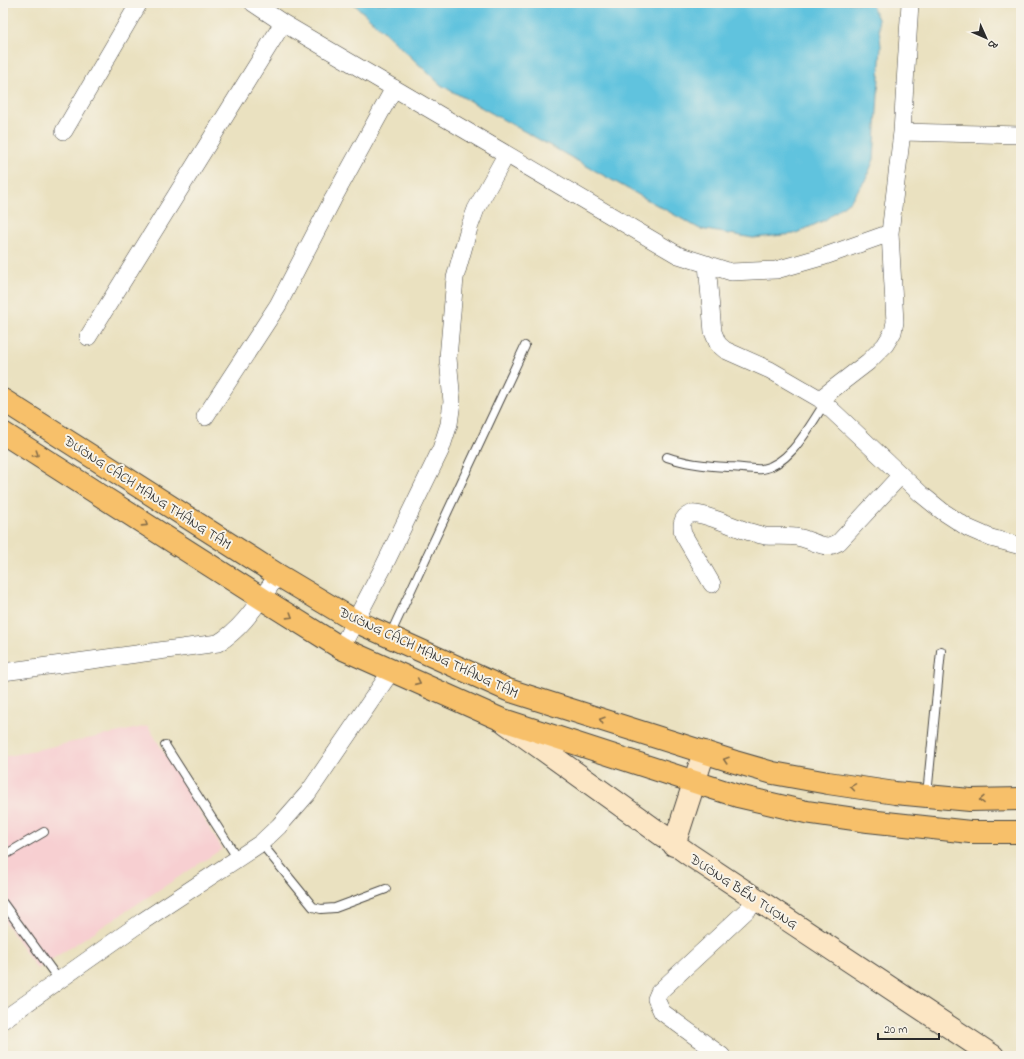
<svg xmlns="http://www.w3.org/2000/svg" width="1024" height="1059" font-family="'Indie Flower',sans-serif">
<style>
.built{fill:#f7cfd1}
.water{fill:#60c3de;stroke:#467784}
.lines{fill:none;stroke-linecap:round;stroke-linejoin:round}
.lane-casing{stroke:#484641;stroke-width:10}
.street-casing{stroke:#484641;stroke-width:18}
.secondary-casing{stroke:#484641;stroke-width:24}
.highway-casing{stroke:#484641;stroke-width:24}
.lane{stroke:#fff;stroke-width:8}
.street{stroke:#fff;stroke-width:17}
.secondary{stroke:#fce6c4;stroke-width:22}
.highway{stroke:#f7c06b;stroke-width:22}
.oneway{stroke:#876e48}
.labels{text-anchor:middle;stroke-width:4;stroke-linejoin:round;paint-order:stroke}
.street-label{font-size:14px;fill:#2b2b2b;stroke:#f7f3e8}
</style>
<rect width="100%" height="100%" fill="#f7f3e8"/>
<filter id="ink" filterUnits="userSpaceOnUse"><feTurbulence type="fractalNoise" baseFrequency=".025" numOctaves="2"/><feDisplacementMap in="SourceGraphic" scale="8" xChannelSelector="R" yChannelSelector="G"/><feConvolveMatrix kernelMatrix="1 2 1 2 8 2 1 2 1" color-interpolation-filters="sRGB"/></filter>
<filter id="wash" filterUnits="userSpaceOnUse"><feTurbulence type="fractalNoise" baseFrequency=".012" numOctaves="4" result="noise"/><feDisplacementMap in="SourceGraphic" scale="16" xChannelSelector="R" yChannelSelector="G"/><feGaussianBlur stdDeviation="0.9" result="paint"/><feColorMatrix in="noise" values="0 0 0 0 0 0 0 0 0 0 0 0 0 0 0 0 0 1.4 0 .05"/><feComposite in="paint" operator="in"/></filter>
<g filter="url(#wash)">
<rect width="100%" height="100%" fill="#eae1c0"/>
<path class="built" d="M148,726l74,123 -185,120 -34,-50v-162z"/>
<path class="water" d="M353,3h518l7,16 3,27 -7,113 -8,20 -15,21 -26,20 -31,14 -41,4 -53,-9 -259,-144z"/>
</g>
<g filter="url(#ink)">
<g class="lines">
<defs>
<path id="lane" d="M667,457c20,7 40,9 61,10 10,0 25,3 34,2 29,-5 48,-44 63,-66
M390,635l135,-289
M165,745l73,114
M927,795l14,-144
M261,843l52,64 8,2 14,-1 51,-19
M3,856l41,-24
M3,903l56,77"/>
<path id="street" d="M253,3l30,20 395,232 53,17 45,-2 49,-14 65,-23 12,-101 8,-129
M64,131l75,-128
M902,132l119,3
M707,264l6,68 5,12 7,6 45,20 50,29 101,95 21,17 26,17 23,10 30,8
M88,337l195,-314
M820,399l48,-37 17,-17 8,-13 2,-10 -5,-89
M205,417l73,-112 55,-106 61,-111
M712,584l-29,-50c-2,-8 -2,-17 8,-20 12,-2 45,14 59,18 4,1 10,3 15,4 12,1 24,-1 36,2 9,2 18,8 27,8 4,0 7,-2 11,-4l62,-67
M341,648l43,-82 57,-117 8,-25 3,-22 -4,-44 7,-80 14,-50 7,-19 30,-54
M3,672l215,-29c26,-15 42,-44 60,-68
M3,1020l140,-99 118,-78 18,-17 29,-33 84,-123
M722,1056l-60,-44 -6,-13 3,-7 99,-92"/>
<path id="secondary" d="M506,723l184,132 303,201
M674,845l30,-93"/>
<path id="highway" d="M3,400l275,175 77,46 153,69 227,72 38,11 55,10 67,10 75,7 51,-1
M3,433l258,165 80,50 159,71 238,77 68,16 62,9 102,11h51"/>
</defs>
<use href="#lane" class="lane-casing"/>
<use href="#street" class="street-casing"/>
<use href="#secondary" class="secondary-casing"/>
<use href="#highway" class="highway-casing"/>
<use href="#lane" class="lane"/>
<use href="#street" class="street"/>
<use href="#secondary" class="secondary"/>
<use href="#highway" class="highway"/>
</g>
<defs><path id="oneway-chevron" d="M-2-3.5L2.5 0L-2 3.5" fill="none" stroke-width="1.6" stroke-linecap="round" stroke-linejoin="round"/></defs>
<g class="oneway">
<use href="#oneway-chevron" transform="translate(36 454) rotate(33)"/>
<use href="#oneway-chevron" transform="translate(145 524) rotate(33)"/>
<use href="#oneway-chevron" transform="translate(290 616) rotate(32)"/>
<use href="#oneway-chevron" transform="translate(418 682) rotate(24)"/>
<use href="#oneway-chevron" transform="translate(602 720) rotate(-162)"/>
<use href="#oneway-chevron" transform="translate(726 760) rotate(-162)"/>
<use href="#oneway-chevron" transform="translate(853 787) rotate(-171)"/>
<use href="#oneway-chevron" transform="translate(982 800) rotate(179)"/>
</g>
</g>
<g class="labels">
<g class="street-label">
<text transform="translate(148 492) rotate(33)" y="5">ĐƯỜNG CÁCH MẠNG THÁNG TÁM</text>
<text transform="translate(429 652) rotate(25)" y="5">ĐƯỜNG CÁCH MẠNG THÁNG TÁM</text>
<text transform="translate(744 891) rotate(33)" y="5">ĐƯỜNG BẾN TƯỢNG</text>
</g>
</g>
<rect width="1024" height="1059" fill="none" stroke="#f7f3e8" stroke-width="16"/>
<g transform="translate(986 38) rotate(135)" stroke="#f7f3e8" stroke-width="3" paint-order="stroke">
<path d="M0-3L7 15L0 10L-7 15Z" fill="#2b2b2b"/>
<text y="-6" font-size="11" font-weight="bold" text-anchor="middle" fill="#2b2b2b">B</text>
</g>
<path d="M878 1033v6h61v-6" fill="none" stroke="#2b2b2b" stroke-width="2"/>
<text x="884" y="1033" font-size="12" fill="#2b2b2b" stroke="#f7f3e8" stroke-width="3" paint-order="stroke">20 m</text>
</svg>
